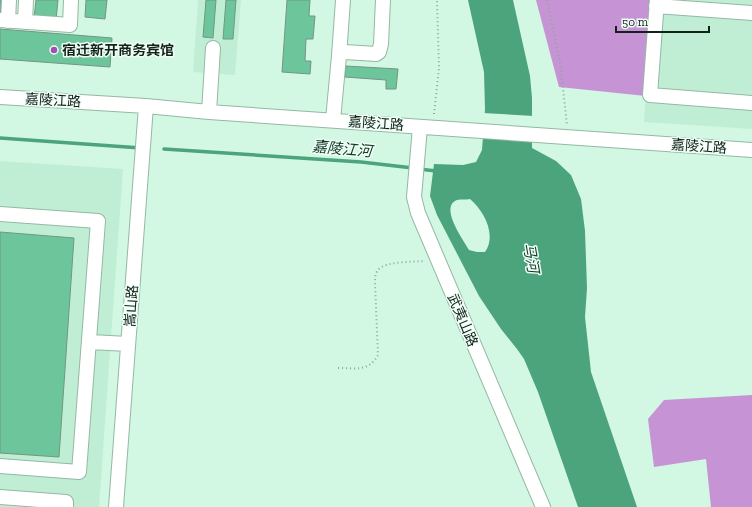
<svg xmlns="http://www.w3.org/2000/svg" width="752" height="507" font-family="'Zilla Slab','Noto Sans SC',serif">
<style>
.built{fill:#c0eed5}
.forest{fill:#c693d4}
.water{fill:#4ba47b;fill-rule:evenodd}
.pier{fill:#d2f7e3}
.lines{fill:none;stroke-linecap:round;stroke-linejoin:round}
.stream{stroke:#4ba47b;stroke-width:3.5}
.building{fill:#6dc59b;stroke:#739683}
.minor-casing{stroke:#94b8a4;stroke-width:16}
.path{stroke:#8ca899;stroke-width:2;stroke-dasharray:1 3;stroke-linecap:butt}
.minor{stroke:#fff;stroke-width:14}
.poi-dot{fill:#a34cba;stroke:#effef6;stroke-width:1.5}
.labels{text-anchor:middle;stroke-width:3;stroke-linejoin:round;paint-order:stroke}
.poi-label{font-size:14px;font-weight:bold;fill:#13211a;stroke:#effef6;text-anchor:start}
.street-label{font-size:14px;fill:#13211a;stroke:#effef6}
.water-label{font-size:15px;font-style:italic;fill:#133a28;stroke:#effef6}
</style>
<rect width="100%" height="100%" fill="#d2f7e3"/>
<path class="built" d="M198,0h43l-6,75 -42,-3z
M652,0h100v129l-108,-7z
M0,161l123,8 -24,338h-99z"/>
<path class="forest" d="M536,0h116l-6,96 -87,-9z
M752,395v112h-41l-5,-48 -52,8 -6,-48 16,-19z"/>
<path class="water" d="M468,0h45l17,76 2,22v50l24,13 15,14 10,24 4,32 2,57 -2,29 6,55 46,135h-59l-40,-115 -14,-33 -7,-10 -16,-20 -22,-33 -42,-81 -7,-19 4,-32 29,1 13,-3 6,-12 3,-41 -1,-37zM470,199c14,12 27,36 15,53h-8l-8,-2c-6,-11 -30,-43 -12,-50 4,-1 9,0 13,-1z"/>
<path class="pier" d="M483,113l51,3v25l-53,-3z"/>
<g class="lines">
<path class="stream" d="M0,138l141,10
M164,149l197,13 52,6
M419,169l17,2"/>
</g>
<path class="building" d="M0,0h4l-1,16 -3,-1z
M36,0h22l-2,20 -22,-2z
M86,0h21l-2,19 -20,-2z
M206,0h10l-3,38 -10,-1z
M226,0h10l-3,39h-10z
M287,0h23l-1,16h6l-2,23h-7l-1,22h6l-1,13 -28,-2z
M0,29l112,9 -2,29 -110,-8z
M346,66l52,3 -2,20h-10v-9l-41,-3z
M0,232l74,6 -15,219 -59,-4z"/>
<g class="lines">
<defs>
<path id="minor" d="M657,0l-7,95 102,8
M656,6l96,7
M0,20l70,5 1,-25
M8,21l1,-21
M25,22l1,-22
M339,56l4,-56
M0,97l146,9 63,6 543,38
M209,112l4,-64
M333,120l6,-64 2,-3 4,-1 31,2 3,-2 2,-8 2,-44
M420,127l-6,70 4,16 125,294
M0,214l98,7 -19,251 -79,-6
M90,342l38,2
M0,497l66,5v5
M116,507l30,-401"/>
</defs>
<use href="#minor" class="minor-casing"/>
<path class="path" d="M547,0l13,62 7,63
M434,114l5,-46 -2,-68
M338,368c17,0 31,4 40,-13l-3,-72c0,-5 0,-9 3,-13 7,-9 35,-8 46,-9"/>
<use href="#minor" class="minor"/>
</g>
<circle class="poi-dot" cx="54" cy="50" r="4"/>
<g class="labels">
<g class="poi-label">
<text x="62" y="55">宿迁新开商务宾馆</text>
</g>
<g class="street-label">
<text transform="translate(53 100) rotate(3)" y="5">嘉陵江路</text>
<text transform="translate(376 123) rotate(4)" y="5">嘉陵江路</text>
<text transform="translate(699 146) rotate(4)" y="5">嘉陵江路</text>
<text transform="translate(131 306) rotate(-86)" y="5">嵩山路</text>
<text transform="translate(463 320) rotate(67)" y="5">武夷山路</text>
</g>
<g class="water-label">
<text transform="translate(342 149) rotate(5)" y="5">嘉陵江河</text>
<text transform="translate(531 258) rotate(80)" y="5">马河</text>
</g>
</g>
<path d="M616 26v6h93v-6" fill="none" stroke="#13211a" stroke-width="2"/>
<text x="622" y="26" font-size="12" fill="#13211a" stroke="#effef6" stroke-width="3" paint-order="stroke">50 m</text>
</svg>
